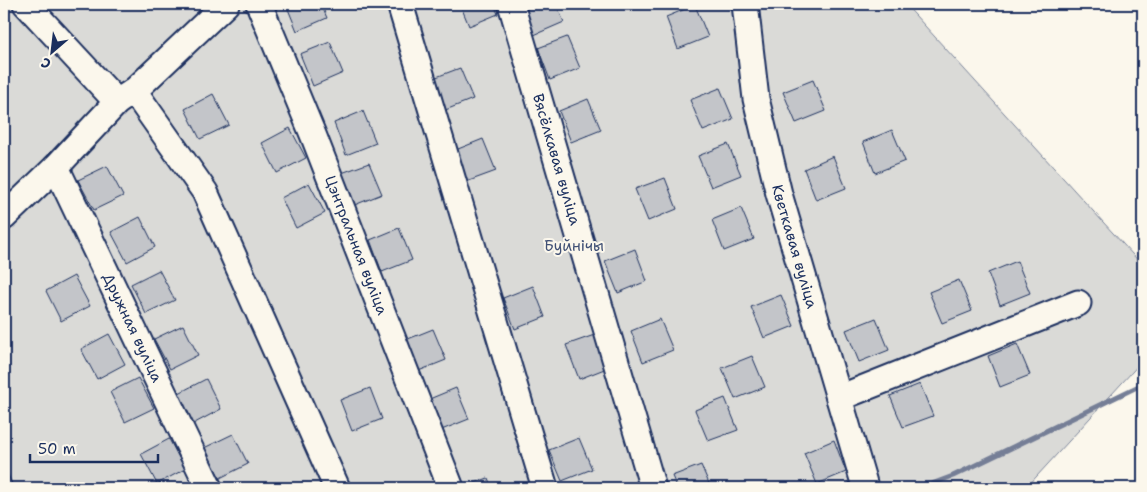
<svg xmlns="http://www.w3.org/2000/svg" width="1147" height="492" font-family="'Shantell Sans',sans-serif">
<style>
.green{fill:#dadad7;stroke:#7a849a}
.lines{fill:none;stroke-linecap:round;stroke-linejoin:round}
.stream{stroke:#747e96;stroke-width:5}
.building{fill:#c3c5c9;stroke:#1b2f5e}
.minor-casing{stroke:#1b2f5e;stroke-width:29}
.minor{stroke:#fbf7ec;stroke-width:25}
.labels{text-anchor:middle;stroke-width:4;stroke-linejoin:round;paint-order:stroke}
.street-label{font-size:15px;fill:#1b2f5e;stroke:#fbf7ec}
.park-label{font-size:15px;fill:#415176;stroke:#fbf7ec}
</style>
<rect width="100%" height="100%" fill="#fbf7ec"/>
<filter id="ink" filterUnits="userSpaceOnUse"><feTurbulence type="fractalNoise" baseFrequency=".02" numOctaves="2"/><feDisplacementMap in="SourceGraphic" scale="10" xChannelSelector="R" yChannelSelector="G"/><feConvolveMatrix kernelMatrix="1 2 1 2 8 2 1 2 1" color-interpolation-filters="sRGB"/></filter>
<g filter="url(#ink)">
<path class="green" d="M14,4h891l238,262v94l-117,128h-1022v-475z"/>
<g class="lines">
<path class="stream" d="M921,488l32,-12 190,-92"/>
</g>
<path class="building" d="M286,4h35l6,14 -30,13z
M460,4h34l4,10 -29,12z
M522,4h34l8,18 -30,13z
M695,5l13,32 -30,12 -12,-32z
M567,37l13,31 -30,12 -12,-32z
M330,42l13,31 -30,13 -13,-32z
M460,68l13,31 -30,12 -12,-32z
M813,80l13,31 -30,12 -13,-31z
M720,88l13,31 -30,12 -13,-31z
M213,94l16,31 -29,14 -15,-30z
M588,99l13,31 -30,12 -12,-31z
M363,111l13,32 -30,12 -12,-32z
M290,128l16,30 -29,15 -15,-30z
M892,130l13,31 -30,12 -12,-31z
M483,139l13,32 -30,11 -13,-31z
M728,144l13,31 -30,12 -13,-31z
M833,156l13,32 -30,12 -12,-31z
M369,163l13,31 -30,12 -13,-32z
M107,166l16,30 -29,14 -16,-30z
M665,178l12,31 -29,12 -13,-32z
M309,183l16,30 -29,15 -15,-30z
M741,208l13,31 -30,12 -12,-31z
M140,217l15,30 -28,15 -16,-30z
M399,228l13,32 -30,12 -12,-32z
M635,249l12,32 -29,12 -13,-32z
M1017,261l13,32 -30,12 -12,-32z
M159,270l16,30 -29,14 -15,-30z
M74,276l16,30 -29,15 -15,-30z
M959,280l13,31 -30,12 -13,-31z
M533,286l12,31 -30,12 -12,-31z
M781,295l13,31 -30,12 -13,-31z
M876,318l13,32 -30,12 -13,-32z
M660,319l13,31 -30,12 -12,-31z
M183,325l15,30 -28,14 -16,-30z
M433,329l13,31 -30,12 -13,-31z
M600,333l12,33 -33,13 -13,-34z
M109,334l16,30 -28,15 -16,-30z
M1017,344l13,31 -30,12 -12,-31z
M752,356l13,31 -30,12 -13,-31z
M138,378l16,30 -29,14 -15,-30z
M206,379l15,30 -28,15 -16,-30z
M920,384l13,32 -30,11 -13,-31z
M370,388l12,31 -30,12 -12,-31z
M456,388l13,31 -30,12 -12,-31z
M725,398l13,32 -30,11 -13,-31z
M233,434l15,30 -28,14 -16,-30z
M579,438l13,31 -30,12 -13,-31z
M169,439l16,30 -28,15 -16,-30z
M834,440l12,32 -29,12 -13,-31z
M701,465l10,23h-34l-5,-12z
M4,466l10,22h-10z
M488,478l4,10h-31z"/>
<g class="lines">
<defs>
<g id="minor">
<path d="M26,4l91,98"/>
<path id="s1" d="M259,4l55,133 137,351"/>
<path d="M400,4l145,484"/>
<path id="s2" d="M511,4l142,484"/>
<path id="s3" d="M745,4l11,95 23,95 85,289"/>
<path d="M134,91l71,101 132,296"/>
<path id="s4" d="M56,167l153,321"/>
<path d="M4,217l52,-50 61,-65 17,-11 92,-87"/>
<path d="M839,398l239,-95"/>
</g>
</defs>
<use href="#minor" class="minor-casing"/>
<use href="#minor" class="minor"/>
</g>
</g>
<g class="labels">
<g class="street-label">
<text dy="5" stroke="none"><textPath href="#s2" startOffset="162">Вясёлкавая вуліца</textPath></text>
<text dy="5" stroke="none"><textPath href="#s1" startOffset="260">Цэнтральная вуліца</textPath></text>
<text dy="5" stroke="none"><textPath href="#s3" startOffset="248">Кветкавая вуліца</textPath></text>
<text dy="5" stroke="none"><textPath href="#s4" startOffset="178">Дружная вуліца</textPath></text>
</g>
<g class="park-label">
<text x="574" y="251">Буйнічы</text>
</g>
</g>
<rect width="1147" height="492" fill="none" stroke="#fbf7ec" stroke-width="20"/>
<rect x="10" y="10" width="1127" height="472" fill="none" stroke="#1b2f5e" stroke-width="2" filter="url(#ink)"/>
<g transform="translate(52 52) rotate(208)" stroke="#fbf7ec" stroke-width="4" paint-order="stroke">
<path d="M0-4L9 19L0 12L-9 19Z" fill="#1b2f5e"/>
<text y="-8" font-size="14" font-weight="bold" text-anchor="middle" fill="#1b2f5e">С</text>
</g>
<path d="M30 454v8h128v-8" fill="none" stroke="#1b2f5e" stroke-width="2.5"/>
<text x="38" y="454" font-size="15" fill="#1b2f5e" stroke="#fbf7ec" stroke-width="4" paint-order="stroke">50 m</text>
</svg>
